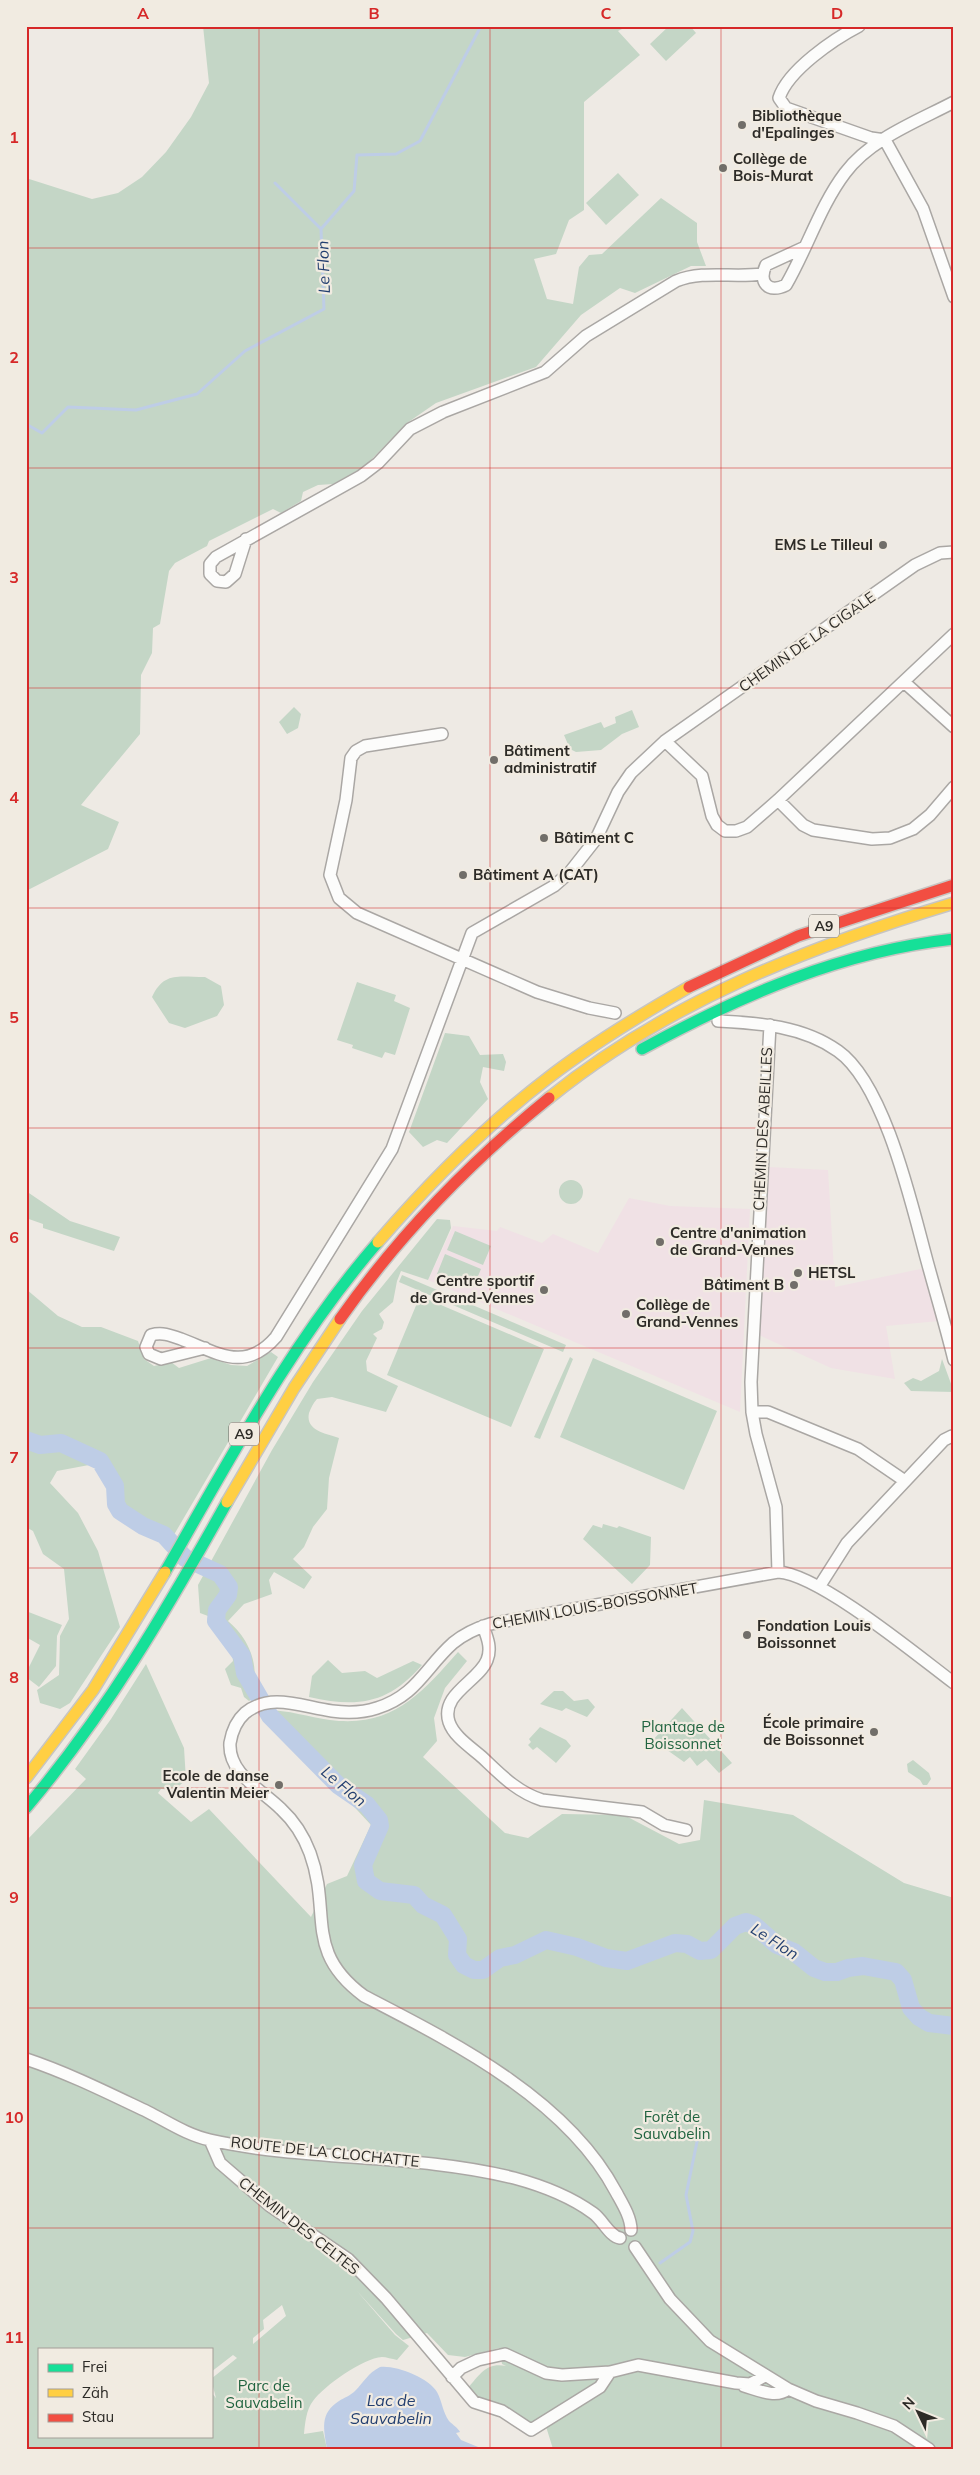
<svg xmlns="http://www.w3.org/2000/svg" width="980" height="2475" font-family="Mulish,sans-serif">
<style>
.education{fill:#f0e1e5}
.green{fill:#c4d6c6;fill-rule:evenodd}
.water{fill:#becde6}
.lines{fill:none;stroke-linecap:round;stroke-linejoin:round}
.stream{stroke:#becde6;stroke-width:3}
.river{stroke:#becde6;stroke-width:18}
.street-casing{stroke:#aaa7a4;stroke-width:14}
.fast-casing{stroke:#c7c5c2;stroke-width:14}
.slow-casing{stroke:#c7c5c2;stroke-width:14}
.jam-casing{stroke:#c7c5c2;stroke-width:14}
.street{stroke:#fcfcfb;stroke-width:11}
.fast{stroke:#16e098;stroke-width:11}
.slow{stroke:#ffcf43;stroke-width:11}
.jam{stroke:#f24e42;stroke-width:11}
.grid{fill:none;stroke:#d62828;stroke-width:1;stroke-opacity:0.55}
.poi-dot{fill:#716e69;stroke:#f1ebe1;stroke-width:2}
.labels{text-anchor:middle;stroke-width:4.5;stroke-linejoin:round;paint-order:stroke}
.shield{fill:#f1ebe1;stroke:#68655f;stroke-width:1}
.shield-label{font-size:14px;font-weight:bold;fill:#2d2b27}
.poi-label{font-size:15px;font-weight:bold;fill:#2d2b27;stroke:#f1ebe1;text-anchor:start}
.street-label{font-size:15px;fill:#2d2b27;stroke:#f1ebe1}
.park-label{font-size:15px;fill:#216440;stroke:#f1ebe1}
.water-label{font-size:16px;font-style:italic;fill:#233f70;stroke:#f1ebe1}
.neatline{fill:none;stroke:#d62828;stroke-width:2}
.grid-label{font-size:16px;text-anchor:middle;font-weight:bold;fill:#d62828}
</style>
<rect width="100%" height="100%" fill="#eeeae4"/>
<path class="education" d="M769,1167l59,3 7,117 90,-19 14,53 -53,5 9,53 -64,-11 -72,-33z
M629,1198l41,8 80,3 -10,203 -312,-132 25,-54 44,5 3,-4 42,16 11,-9 45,19z"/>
<path class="green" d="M203,26h425l-10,5 22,24 -56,47v108l-15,10 -13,34 -22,5 13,40 26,5 6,-37 10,-12 13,-1 59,-56 36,25v19l9,24h-15l-56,27 -15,-5 -39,27 -45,52 -100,36 -29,20 -43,44 -31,17 -15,1 -15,7 -2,9 -20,12 -8,-4 -64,32 -2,5 -32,17 -6,8 -9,53 -7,4 -1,25 -11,22 -1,59 -59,71 38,17 -11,27 -82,42v-713l66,21 26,-6 24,-16 24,-25 25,-35 18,-34z
M669,26h21l6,7 -30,28 -16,-17z
M618,173l21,22 -33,30 -20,-22z
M294,707l7,7 -3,14 -11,6 -8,-12z
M632,710l7,17 -17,7 -21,16 -25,2 -6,-3 -6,-14 37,-13 3,6 12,-5 -1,-6z
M205,977l16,9 3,19 -7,11 -32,12 -16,-5 -17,-26c12,-26 27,-20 53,-20z
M357,982l39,13 -2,6 16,7 -15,47 -10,-3 -3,6 -30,-10 1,-3 -16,-5z
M445,1033l24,3 11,19 23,-1 3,8 -2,9 -21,-4 -3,15 8,17 -41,44 -10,-3 -14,7 -14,-15z
M559 1192a12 12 0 1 1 24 0a12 12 0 1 1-24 0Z
M26,1191l44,30 50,16 -6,14 -71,-23v-4l-17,-6z
M437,1219l13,1 1,8 -23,52 -27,-9 -4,10 -4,21 -14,12 5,8 -2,7 -9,5 4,4 -11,23 1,10 31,15 -12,26 -54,-15 -15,2c-4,4 -6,9 -8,14 -4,18 18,21 30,25l-10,40 -2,31 -14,18 -9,20 -11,12 19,18 -8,12 -30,-17 -5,8 3,14 -28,10 -16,17c19,16 30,39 26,64l-3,2 4,10 -6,4 -5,-4 -3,-9 -10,-3 -6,-16 8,-8 -1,-10 -25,-29 1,-6 -8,-3 -2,-28 74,-135 41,-68 49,-71z
M455,1231l36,15 -8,19 -36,-15z
M445,1254l36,15 -8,19 -36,-14z
M402,1275l164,70 -3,7 -164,-70z
M26,1289l32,27 24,11h19l37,14 6,18 10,7 17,-4 8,6 32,-10 20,7 16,1 24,-14 7,5 -110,188 -33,-19 -28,-52 -18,-9 -32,6 -7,12 28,30 20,38 22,76 -50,76 -10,6 -20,-6 -3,-13 22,-15 1,-39 9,-17 -5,-50 -21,-15 -10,-23 -7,-4z
M420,1296l124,53 -33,78 -124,-52z
M570,1357l3,2 -33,80 -6,-2z
M593,1358l124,53 -33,79 -124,-53z
M942,1359l12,33 -43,-1 -7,-8 9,-5 8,3 18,-10z
M603,1524l14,4 2,-2 32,11 -1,28 -18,19 -49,-45 10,-14 9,3z
M26,1611l36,14 -5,11 -1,30 -17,21 -13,-10v-4l14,-28 -14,-8z
M458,1652l9,9 -22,27 -11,30 3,23 -14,16 82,76 23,5 34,-24 62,1 55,29 21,-4 4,-40 89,15 111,68 50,15v551h-401l-9,-29 -16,4 -49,-24 -11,-12c12,-14 19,-26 38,-22l-4,-2 -3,-16 -34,9 -17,-2 -21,-22 -24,7 -7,-6 -39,-43 38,44 14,11 -12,14c-5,-1 -11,-3 -15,-3 -19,1 -58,29 -69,44 -7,9 -8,23 -9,33l19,-3 4,18h-301v-608l60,-62 -11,-10 36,-50 35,-55 38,84 2,32 -12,10 -13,-1 -3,4 33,29 18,-13 102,108 16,-33 20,-8 24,-51 -78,-84 -22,-17 -6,-10 1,-4c22,0 43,7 64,10 62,8 91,-26 128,-68zM282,2305l4,11 -33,28v-6l11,-9 -1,-9zM39,2349h172v23l22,-17 4,3 -26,21 5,19 -5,-6v44h-172z
M328,1660l14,13 23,-2 12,7 36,-17 9,4c-34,39 -64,43 -113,32l3,-21z
M554,1691h9l11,10 14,-2 7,8 -8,10 -21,-9 -4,3 -22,-7z
M682,1708l50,55 -13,10 -13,-14 -9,7 -7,-9 -6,5 -31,-22z
M540,1727l26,13 5,6 -15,17 -19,-16 -4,3 -5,-5 3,-3 -2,-3z
M913,1760l16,13 2,6 -4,6h-4l-3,-5 -12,-8 -1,-8z"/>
<path class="water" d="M380,2367c16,-2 49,11 57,25 5,9 6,21 12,29 4,4 9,7 11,11l-4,1 5,7 22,9h-156c-3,-20 -8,-35 12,-48 5,-3 12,-6 16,-10 9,-9 13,-18 25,-24z"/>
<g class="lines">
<path class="stream" d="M275,183l46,46
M26,424l16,9 26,-26 68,3 61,-16 48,-43 79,-42 -3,-80 33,-38 3,-36 39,-1 24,-13 61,-115
M660,2263l30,-21 3,-11 -7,-36 12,-58"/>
<path class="river" d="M26,1440l14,5 21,-2 39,18 15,25 1,18 4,7 23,15 21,9 21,23 35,16 9,13 -1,8 -11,15 -1,11 26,35 3,17 25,43 68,69 29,20 12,15 1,6 -17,39 3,16 14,10 34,4 9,10 20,10 15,24 -1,16 7,10 10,5h9l17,-12 15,-3 31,-15 31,7 29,11 21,3 48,-18 12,1 13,7 11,-1 24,-24 11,-4 8,3 23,20 17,7 20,16 11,4h12l11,-4 15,-2 33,6 7,8 8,28 8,9 10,6 25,3"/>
<defs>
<path id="street" d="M859,26c-25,13 -71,44 -80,72l7,10 85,30 14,2
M885,140l38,69 31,88
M805,247l-39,18c-8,17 2,29 20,20 21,-36 34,-79 59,-112 25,-34 73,-52 109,-71
M246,539l-11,35 -9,8 -9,-1 -7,-7v-10l6,-7 145,-81 17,-13 32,-34 33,-17 102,-40 41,-36 90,-55c28,-11 56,-3 86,-7
M904,682l50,45
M442,734l-77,12 -9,5 -5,7 -5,42 -16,75 9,23 18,15 180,79 52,16 26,5
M665,741l37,35 10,40 5,9 8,6h11l11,-4 31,-27 176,-166
M778,800l25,25 10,5 59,9 18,-1 23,-9 17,-14 24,-28
M718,1021c41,2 85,5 120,30 47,33 74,155 89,210 9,33 19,66 27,99
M770,1025l-19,357 1,30 4,22 20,73 2,65
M205,1348l-44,11 -12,-5 -3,-7 5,-12c11,-3 19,0 30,4 37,14 64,34 95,-2l116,-188 80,-216 82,-47 16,-14 26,-33 22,-47 13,-19 34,-32 250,-176 25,-12 14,-1
M752,1412h16l90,37 47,32
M819,1587l28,-44 97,-103 8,-4
M483,1626c4,11 9,22 4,34 -8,21 -47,34 -38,62 5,15 23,26 34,36 18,17 34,34 59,42l100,12 22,13 22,5
M26,2059c42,14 82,34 122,53 20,10 39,23 62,28 100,22 204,13 304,38 26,7 57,19 79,35 10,7 16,23 27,25
M210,2140l10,23 50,43 78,53 38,39 88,104 28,9 29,19 69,-43 10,-15
M631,2230c0,-13 -9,-27 -15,-38 -49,-93 -163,-150 -252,-196 -61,-45 -32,-83 -54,-143 -6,-16 -16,-32 -29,-44 -19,-19 -53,-35 -51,-66 2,-12 6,-22 15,-30 26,-21 57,-6 87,-2 15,2 30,2 45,-3 39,-12 48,-40 76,-65 11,-9 24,-15 37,-19l288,-52c41,2 140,84 176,111
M635,2247l35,52 40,42 78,48 28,12 41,12 37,13 35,23
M452,2377l9,-9 17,-8 27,-6 41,19 16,2 48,-3 28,-7 98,18 14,1 15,-8
M744,2386c14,4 32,13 44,3"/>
<path id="fast" d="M642,1049c98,-53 200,-98 312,-110
M165,1572c65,-113 127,-231 213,-330
M26,1808c81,-96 140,-197 201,-306"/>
<path id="slow" d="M549,1098c120,-97 259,-151 405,-195
M378,1242c52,-60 107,-116 170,-164 44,-34 92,-63 141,-91
M227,1502l67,-114 46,-69
M26,1778l67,-88 72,-118"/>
<path id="jam" d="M689,987l109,-51 156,-51
M340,1319c59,-84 129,-156 209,-221"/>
</defs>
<use href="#street" class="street-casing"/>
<use href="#fast" class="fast-casing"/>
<use href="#slow" class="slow-casing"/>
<use href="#jam" class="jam-casing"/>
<use href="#street" class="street"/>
<use href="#fast" class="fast"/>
<use href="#slow" class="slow"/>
<use href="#jam" class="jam"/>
</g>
<path class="grid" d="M259,26v2423M490,26v2423M721,26v2423M26,248h928M26,468h928M26,688h928M26,908h928M26,1128h928M26,1348h928M26,1568h928M26,1788h928M26,2008h928M26,2228h928"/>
<g class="poi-dot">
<circle cx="742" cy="125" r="5"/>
<circle cx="723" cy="168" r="5"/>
<circle cx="883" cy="545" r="5"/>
<circle cx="494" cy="760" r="5"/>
<circle cx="544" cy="838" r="5"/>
<circle cx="463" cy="875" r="5"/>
<circle cx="660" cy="1242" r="5"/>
<circle cx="798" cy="1273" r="5"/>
<circle cx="794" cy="1285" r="5"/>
<circle cx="544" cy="1290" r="5"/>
<circle cx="626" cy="1314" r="5"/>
<circle cx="747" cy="1635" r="5"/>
<circle cx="874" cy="1732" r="5"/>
<circle cx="279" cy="1785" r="5"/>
</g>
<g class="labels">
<g class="shield">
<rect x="809" y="914.5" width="30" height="23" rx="4"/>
<rect x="229" y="1422.5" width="30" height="23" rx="4"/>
</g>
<g class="shield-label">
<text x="824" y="931">A9</text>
<text x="244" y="1439">A9</text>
</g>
<g class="poi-label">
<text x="752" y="121">Bibliothèque<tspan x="752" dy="17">d'Epalinges</tspan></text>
<text x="733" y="164">Collège de<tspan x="733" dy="17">Bois-Murat</tspan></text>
<text x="873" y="550" text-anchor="end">EMS Le Tilleul</text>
<text x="504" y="756">Bâtiment<tspan x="504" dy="17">administratif</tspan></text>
<text x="554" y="843">Bâtiment C</text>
<text x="473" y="880">Bâtiment A (CAT)</text>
<text x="670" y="1238">Centre d'animation<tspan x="670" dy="17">de Grand-Vennes</tspan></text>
<text x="808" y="1278">HETSL</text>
<text x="534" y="1286" text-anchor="end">Centre sportif<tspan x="534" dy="17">de Grand-Vennes</tspan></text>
<text x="784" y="1290" text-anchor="end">Bâtiment B</text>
<text x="636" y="1310">Collège de<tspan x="636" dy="17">Grand-Vennes</tspan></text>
<text x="757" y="1631">Fondation Louis<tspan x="757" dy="17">Boissonnet</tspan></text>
<text x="864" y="1728" text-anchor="end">École primaire<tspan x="864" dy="17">de Boissonnet</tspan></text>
<text x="269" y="1781" text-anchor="end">Ecole de danse<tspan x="269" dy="17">Valentin Meier</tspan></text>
</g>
<g class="street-label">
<text transform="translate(807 642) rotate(-35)" y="5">CHEMIN DE LA CIGALE</text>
<text transform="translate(763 1129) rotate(-87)" y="5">CHEMIN DES ABEILLES</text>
<text transform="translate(595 1606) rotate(-10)" y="5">CHEMIN LOUIS-BOISSONNET</text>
<text transform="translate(325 2152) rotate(6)" y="5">ROUTE DE LA CLOCHATTE</text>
<text transform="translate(299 2226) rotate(38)" y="5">CHEMIN DES CELTES</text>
</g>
<g class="park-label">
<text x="683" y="1732">Plantage de<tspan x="683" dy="17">Boissonnet</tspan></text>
<text x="672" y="2122">Forêt de<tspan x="672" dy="17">Sauvabelin</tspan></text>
<text x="264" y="2391">Parc de<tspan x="264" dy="17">Sauvabelin</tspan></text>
</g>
<g class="water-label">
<text transform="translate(323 267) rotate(-92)" y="6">Le Flon</text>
<text transform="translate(344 1786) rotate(40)" y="6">Le Flon</text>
<text transform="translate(775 1941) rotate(33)" y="6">Le Flon</text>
<text x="391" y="2406">Lac de<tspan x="391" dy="18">Sauvabelin</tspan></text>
</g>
</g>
<rect width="980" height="2475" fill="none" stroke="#f1ebe1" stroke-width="55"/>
<rect x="38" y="2348" width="175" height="90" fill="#f1ebe1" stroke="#a39e97"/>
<rect x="48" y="2364" width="25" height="8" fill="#16e098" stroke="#a39e97"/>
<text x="82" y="2372" font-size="15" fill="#2d2b27">Frei</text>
<rect x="48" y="2389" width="25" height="8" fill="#ffcf43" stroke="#a39e97"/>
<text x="82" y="2398" font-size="15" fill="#2d2b27">Zäh</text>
<rect x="48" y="2414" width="25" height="8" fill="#f24e42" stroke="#a39e97"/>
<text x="82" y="2422" font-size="15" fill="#2d2b27">Stau</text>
<g transform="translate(918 2412) rotate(313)" stroke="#f1ebe1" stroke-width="4" paint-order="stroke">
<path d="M0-4L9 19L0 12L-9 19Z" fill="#2d2b27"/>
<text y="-8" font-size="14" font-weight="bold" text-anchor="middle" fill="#2d2b27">N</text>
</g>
<rect x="28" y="28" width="924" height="2420" class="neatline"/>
<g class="grid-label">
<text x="143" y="19">A</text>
<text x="374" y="19">B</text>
<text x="606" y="19">C</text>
<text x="837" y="19">D</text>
<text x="14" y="143">1</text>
<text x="14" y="363">2</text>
<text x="14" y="583">3</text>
<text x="14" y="803">4</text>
<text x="14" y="1023">5</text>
<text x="14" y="1243">6</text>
<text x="14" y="1463">7</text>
<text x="14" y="1683">8</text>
<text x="14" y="1903">9</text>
<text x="14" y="2123">10</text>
<text x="14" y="2343">11</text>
</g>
</svg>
